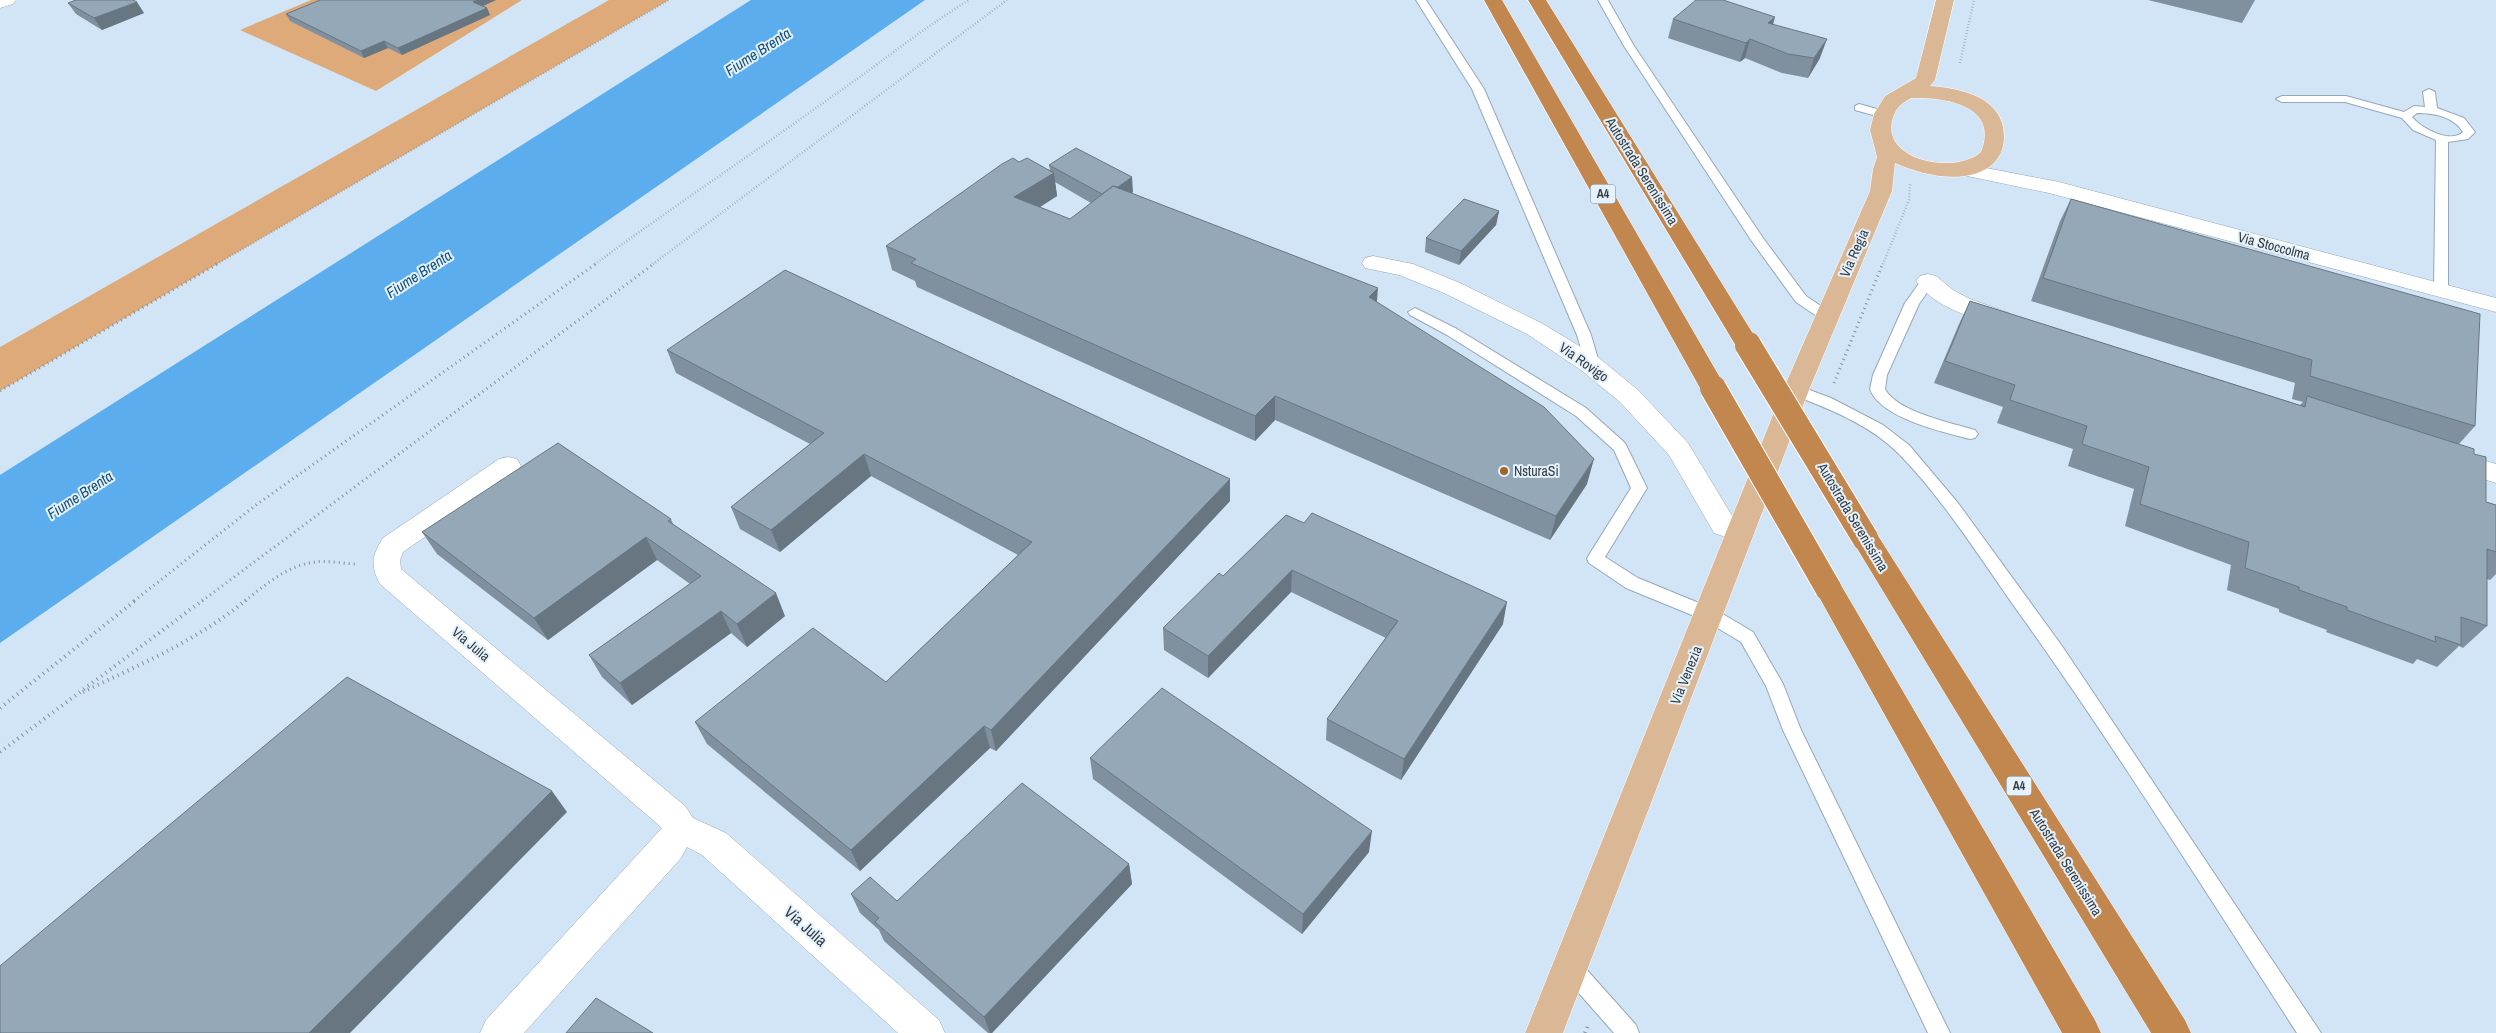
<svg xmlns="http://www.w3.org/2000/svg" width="2496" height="1033" font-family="'Archivo Narrow',sans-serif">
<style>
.green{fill:#deaa79}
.water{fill:#5caded}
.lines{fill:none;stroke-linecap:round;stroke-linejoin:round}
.service-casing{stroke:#95a7b8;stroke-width:2}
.minor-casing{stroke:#95a7b8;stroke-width:1}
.tertiary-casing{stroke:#95a7b8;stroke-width:1}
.primary-casing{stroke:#fff;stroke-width:1}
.motorway-casing{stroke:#fff;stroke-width:1}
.path-far2{stroke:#82909b;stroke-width:2.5;stroke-dasharray:0.5 2.5;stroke-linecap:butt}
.path-far1{stroke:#82909b;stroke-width:3;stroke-dasharray:1 4;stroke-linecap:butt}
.path{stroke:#82909b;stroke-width:4;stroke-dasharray:1 4.5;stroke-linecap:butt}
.service{fill:#fff;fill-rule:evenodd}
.minor{fill:#fff;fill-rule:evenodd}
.tertiary{fill:#fff;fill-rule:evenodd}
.primary{fill:#dab795;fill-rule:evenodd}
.motorway{fill:#c2874f;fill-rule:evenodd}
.motorway-bridge-casing{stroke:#fff;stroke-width:28;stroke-linecap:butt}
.motorway-bridge{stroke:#c2874f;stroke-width:26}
.wall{fill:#80909e;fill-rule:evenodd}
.shaded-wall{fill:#687681}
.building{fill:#95a8b8;stroke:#687681}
.poi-dot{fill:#a16527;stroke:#e5f1fb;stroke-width:2}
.labels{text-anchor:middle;stroke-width:4;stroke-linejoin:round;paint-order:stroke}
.shield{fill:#e5f1fb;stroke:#69727a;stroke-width:1}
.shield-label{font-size:12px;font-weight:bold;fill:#343c42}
.street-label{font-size:14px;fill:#343c42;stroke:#e5f1fb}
.poi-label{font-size:14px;fill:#343c42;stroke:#e5f1fb;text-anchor:start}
.water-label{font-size:15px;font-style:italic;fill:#135079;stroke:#e5f1fb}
.near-street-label{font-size:16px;fill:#343c42;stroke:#e5f1fb}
</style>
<rect width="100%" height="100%" fill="#d1e5f6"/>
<path class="green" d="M311,0h211l-146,91 -136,-61z
M609,0h60l-669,391v-44z"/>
<path class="water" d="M751,0h174l-925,643v-168z"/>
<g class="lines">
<defs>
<path id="service" d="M1416,0h10l58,89 107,246 7,24 -3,8h-10l-2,-3 1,-5 -7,-24 -105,-246z
M1598,0h10l26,46 129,192 43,58 25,17 2,3 -2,3h-10l-25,-17 -45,-62 -127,-194z
M2429,89l6,3 2,16 27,10 11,14 -7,7 -20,3v147l-7,4 -7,-4 2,-149 -23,-10 -11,-12 -57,-16h-63l-6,-3 6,-3h64l58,16 10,-6 11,1 -2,-15zM2417,113c16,0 36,3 46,19 -13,12 -42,-4 -51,-15z
M1859,104l29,8 2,2 -6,4 -29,-8v-4z
M1928,277l7,4 -16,23 -32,71 -2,14c12,23 67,34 90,41l3,4 -3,4 -5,1c-27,-7 -90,-21 -100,-50l3,-14 32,-72 18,-25z
M1415,308l42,21 129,79 39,35 22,45 -42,69 33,21 78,32 37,22 30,52 18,46 149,303h-22l-145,-303 -17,-44 -25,-44 -37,-22 -78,-32 -37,-25 -2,-4 2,-4 42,-67 -17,-38 -38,-34 -129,-81 -37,-20 -2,-3z
M1796,385l35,13 52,27 26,20 49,58 104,143 259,387h-24c-91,-140 -180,-283 -278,-420 -38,-53 -74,-112 -120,-159 -28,-29 -72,-46 -108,-60l-2,-4 2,-4z
M1570,957l8,3 58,65 3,8h-25l-52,-59 -3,-7 3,-7z"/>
<path id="minor" d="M0,0h16l-3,4 -13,4z
M1373,256l40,8 47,19 83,41 56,34 39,32 50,53 46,76 16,6 4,7 -4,7 -10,3 -26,-9 -45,-78 -49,-53 -39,-32 -54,-36 -83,-41 -45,-18 -34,-7 -3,-5 3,-5z
M1928,274l8,2 17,14 17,9 39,14 4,5 -4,5 -8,2c-29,-7 -66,-17 -85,-44l4,-5z
M2450,450l46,14v19l-55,-17 -4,-7 4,-7z
M508,457l9,2 4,7 -4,7 -114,79 -3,8 1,9 284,237 8,12 33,15 213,187 6,13h-47l-196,-178 -15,-8 -6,11 -157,175h-44l6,-13 176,-192 -282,-244c-10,-19 -8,-29 3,-46l116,-79z"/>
<path id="tertiary" d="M1960,163l99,19 437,116v14l-447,-119 -96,-20 -3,-4 3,-4z"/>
<path id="primary" d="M1936,0h18l-19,80 -5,6c31,2 75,12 74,51 0,12 -5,23 -15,30 -26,18 -67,8 -94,-4l-3,28 -83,199 -246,643h-38l258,-643 87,-199 3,-22 4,-12 -7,-27 4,-16 11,-18 31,-18zM1911,98c32,-1 89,6 70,54 -25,23 -98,9 -89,-31 3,-12 8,-17 19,-23z"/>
<path id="motorway" d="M1484,0h18l224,388 -4,6 -9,2 -9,-2 -4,-6z
M1528,0h18l214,345 -3,6 -9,2 -9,-2z
M1865,528l10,3 310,489 6,13h-40l-296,-488 -4,-7 4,-7z
M1828,577l10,3 257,440 6,13h-39l-248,-445 4,-8z"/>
</defs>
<use href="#service" class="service-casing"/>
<use href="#minor" class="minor-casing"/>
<use href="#tertiary" class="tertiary-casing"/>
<use href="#primary" class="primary-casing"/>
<use href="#motorway" class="motorway-casing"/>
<path class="path-far2" d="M1960,63l14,-63
M217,264l452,-264
M595,264c78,-57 157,-110 235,-166 47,-32 90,-68 139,-98
M653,264l354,-264
M1883,264l26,-64 1,-16"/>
<path class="path-far1" d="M1834,383l49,-120
M0,391l219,-128
M134,601l122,-96 341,-242
M202,601l453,-338
M245,601c20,-16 43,-36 70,-39 14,-2 29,2 43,2"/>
<path class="path" d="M83,692c56,-27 115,-52 163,-92
M0,708l136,-108
M0,752l203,-152
M1585,1033l3,-8"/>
<use href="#service" class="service"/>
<use href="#minor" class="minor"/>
<use href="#tertiary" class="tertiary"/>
<use href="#primary" class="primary"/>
<use href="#motorway" class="motorway"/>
<defs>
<path id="motorway-bridge" d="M1748,345l117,193
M1713,388l115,200"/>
</defs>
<use href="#motorway-bridge" class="motorway-bridge-casing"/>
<use href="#motorway-bridge" class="motorway-bridge"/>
</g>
<path class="wall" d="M320,0h176l-13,6 4,2 3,7 -88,40 -14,-7 -24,10 -74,-37 -4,-7z
M2148,0h107l-13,23z
M68,3l76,10 -42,17 -26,-16z
M1673,19l100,6 47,33 -12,20 -26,-5 -37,-15 -5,4 -72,-24z
M1019,162l31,8 -1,-5 84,27 -1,1 245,109 210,182 -37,56 -275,-120 -20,21 -338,-154 -2,-6 -23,-11 -6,-24zM1055,182l36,21 -21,16 -30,-12 17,-11z
M2071,199l404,227 -16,18 15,10 12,48 10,3v69l-6,6 -3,-1v47l-24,22 -4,-2 -22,21 -20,-8 -4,5 -87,-32 1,-2 -48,-18v-3l-52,-19 4,-25 -106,-39 9,-37 -66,-23 5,-17 -76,-26 6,-16 -69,-24 25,-59 11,-23 330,104 3,-3 -11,-3 3,-16 -264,-82 29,-80z
M1499,211l-3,14 -37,40 -34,-13 1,-14z
M667,350l563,151 -234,250 -6,-3 -130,123 -153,-127 -12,-22 191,-40 132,-127 -147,-79 -91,76 -40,-23 -9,-22 79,-63 -134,-71z
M1286,515l217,109 -102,156 -75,-40 1,-21 59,-81 -95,-46 -83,86 -44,-28 -1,-22 60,-52z
M671,519l2,5 112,92 -38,31 -16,-14 -99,72 -30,-28 -13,-22 101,-71 -33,-24 -109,80 -111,-86 -15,-22z
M1090,758l279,94 -67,82 -209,-155z
M1129,864l3,20 -140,149h-4l-104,-92 -5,-11 -19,-17 -9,-19 46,7z"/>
<path class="shaded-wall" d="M477,0h19l-20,9 -3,-7z
M137,2l7,11 -42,17 -8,-12z
M487,8l3,7 -88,40 -4,-7z
M1775,17l-5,19 -2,-13z
M1750,39l-5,19 -5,4 6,-19z
M1827,39l-7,19 -12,20 6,-20z
M384,41l4,7 -24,10 -3,-7z
M1054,173l3,23 -39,25 -4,-24z
M1132,177l1,15 -27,19 -1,-15z
M1499,211l-3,14 -37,40 2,-14z
M1378,288l-2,25 -7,-16z
M1275,396v24l-20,21v-25z
M864,454l7,22 -91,76 -9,-22z
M1594,459l-7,25 -37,56 6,-24z
M1230,479v22l-234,250 -5,-21z
M646,537l11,23 -109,80 -14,-22z
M1292,570l-1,22 -83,86v-22z
M776,593l9,23 -38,31 -10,-23z
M1507,602l-4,22 -102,156 3,-21z
M721,611l10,22 -99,72 -12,-22z
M984,726l6,22 -130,123 -9,-21z
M552,791l15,21 -217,221h-41z
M1372,831l-3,21 -67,82 1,-20z
M1129,864l3,20 -140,149h-2l-6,-16z"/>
<path class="building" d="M76,0h57l4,2 -43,16 -26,-15z
M320,0h157l-4,2 14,6 -89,40 -14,-7 -23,10 -75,-37z
M1696,0h27l52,17 -7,6 59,16 -13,19 -26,-4 -38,-15 -4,4 -73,-24z
M1076,148l56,29 -14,10 -5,-1 -11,8 -53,-29z
M1013,158l6,4 8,-4 27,15 -40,24 56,22 43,-33 265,102 -9,9 175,110 50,52 -38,57 -281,-120 -20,20 -344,-153 5,-4 -30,-13 116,-82z
M1464,199l35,12 -38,40 -35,-13z
M2071,199l409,115 -5,112 -165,-50 2,-16 -269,-82z
M785,270l445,209 -239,251 -7,-4 -133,124 -156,-128 118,-94 73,54 146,-140 -168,-88 -93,76 -40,-23 93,-74 -157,-83z
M1970,301l335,106 2,-11 167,53v5l12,3v45l10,3v47l-9,-3v77l-26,-9v28l-26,-9 1,6 -89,-32v-3l-48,-17v-3l-54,-19 4,-26 -109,-38 9,-37 -67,-23 5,-18 -77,-26 5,-15 -70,-24z
M558,443l113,76 -3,2 108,72 -39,31 -16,-13 -101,72 -31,-28 112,-79 -55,-39 -112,81 -112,-86z
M1312,513l195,89 -103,157 -77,-40 71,-98 -106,-51 -84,86 -45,-28 56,-55 4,3 63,-61 18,8z
M347,677l205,114 -243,242h-309v-67z
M1162,688l210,143 -69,83 -213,-156z
M1022,783l107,81 -145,153 -109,-95 4,-4 -28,-24 19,-17 27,24z
M596,998l57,35h-87z"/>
<circle class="poi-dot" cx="1504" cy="471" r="5"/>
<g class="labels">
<g class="shield">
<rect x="1590.5" y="184.5" width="25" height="19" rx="4"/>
<rect x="2006.5" y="776.5" width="25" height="19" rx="4"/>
</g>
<g class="shield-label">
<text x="1603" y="198">A4</text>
<text x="2019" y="790">A4</text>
</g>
<g class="street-label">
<text transform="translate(1642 171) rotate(58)" y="5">Autostrada Serenissima</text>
<text transform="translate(2274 246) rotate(15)" y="5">Via Stoccolma</text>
<text transform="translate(1854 253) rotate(-66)" y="5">Via Regia</text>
<text transform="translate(1584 362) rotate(35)" y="5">Via Rovigo</text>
<text transform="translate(1853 517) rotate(59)" y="5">Autostrada Serenissima</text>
<text transform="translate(471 644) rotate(40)" y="5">Via Julia</text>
<text transform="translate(1686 675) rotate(-68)" y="5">Via Venezia</text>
<text transform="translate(2066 862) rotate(58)" y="5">Autostrada Serenissima</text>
</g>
<g class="poi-label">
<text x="1514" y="476">NsturaSi</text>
</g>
<g class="water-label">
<text transform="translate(758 52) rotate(-33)" y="5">Fiume Brenta</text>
<text transform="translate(419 274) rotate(-33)" y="5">Fiume Brenta</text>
<text transform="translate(80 495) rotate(-33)" y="5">Fiume Brenta</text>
</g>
<g class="near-street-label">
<text transform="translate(806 926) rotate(42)" y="6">Via Julia</text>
</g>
</g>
</svg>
